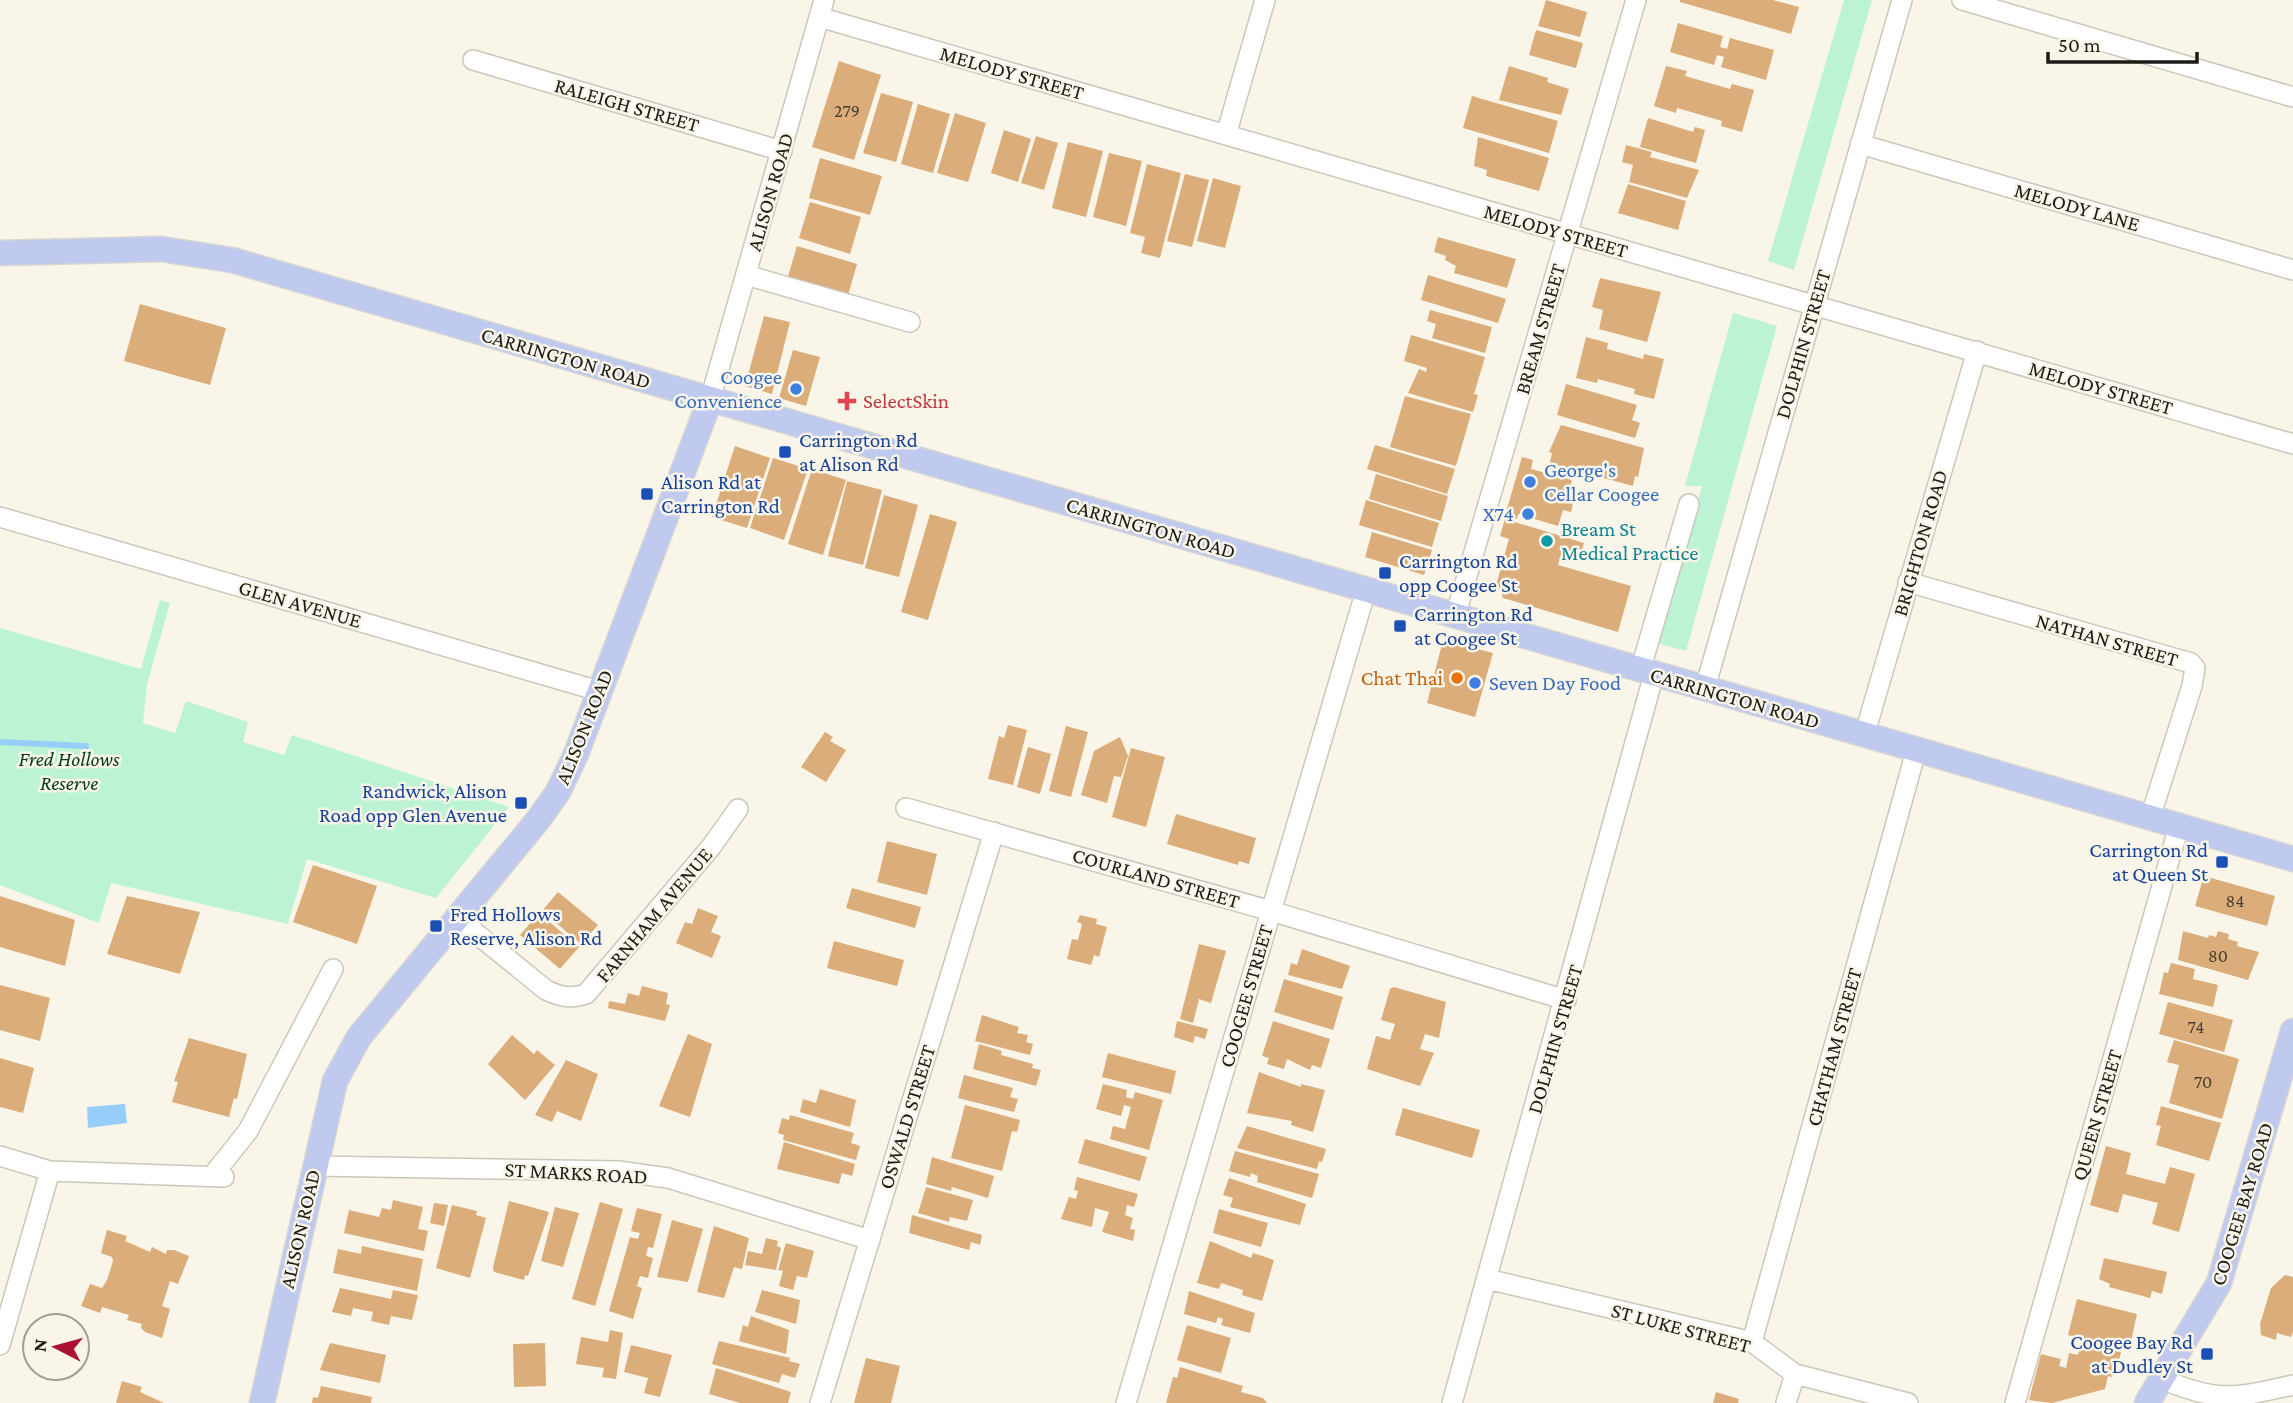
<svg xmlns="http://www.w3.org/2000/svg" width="2293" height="1403" font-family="'Crimson Pro',serif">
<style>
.green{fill:#bcf3d4}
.water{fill:#96cdf9}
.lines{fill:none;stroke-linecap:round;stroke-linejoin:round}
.stream{stroke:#96cdf9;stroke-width:6}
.building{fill:#daad7a}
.minor-casing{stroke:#cbc7bb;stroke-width:22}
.major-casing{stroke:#d6d6d5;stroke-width:27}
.minor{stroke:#fff;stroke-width:19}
.major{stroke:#c0c9ee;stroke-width:24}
.shop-dot{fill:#3f7fe0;stroke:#f9f5e8;stroke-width:2.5}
.health-dot{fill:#e0444e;stroke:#f9f5e8;stroke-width:2.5}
.transit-dot{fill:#1a4fb4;stroke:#f9f5e8;stroke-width:2.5}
.culture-dot{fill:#0f9aa8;stroke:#f9f5e8;stroke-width:2.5}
.food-dot{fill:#e8710a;stroke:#f9f5e8;stroke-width:2.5}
.labels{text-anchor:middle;stroke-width:5;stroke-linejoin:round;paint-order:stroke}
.number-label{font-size:18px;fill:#4c402f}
.street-label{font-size:21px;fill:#1c1b16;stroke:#f9f5e8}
.shop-label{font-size:21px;fill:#366cbe;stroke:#f9f5e8;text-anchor:end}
.health-label{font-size:21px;fill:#be3a42;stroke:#f9f5e8;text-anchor:start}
.transit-label{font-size:21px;fill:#164399;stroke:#f9f5e8;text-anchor:start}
.culture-label{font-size:21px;fill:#0d838f;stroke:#f9f5e8;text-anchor:start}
.food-label{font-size:21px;fill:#c56008;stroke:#f9f5e8;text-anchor:end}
.park-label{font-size:21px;font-style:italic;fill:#003922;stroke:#f9f5e8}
</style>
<rect width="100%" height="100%" fill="#f9f5e8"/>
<path class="green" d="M1844,0h28l-78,270 -26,-9z
M1733,313l44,13 -91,325 -29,-8 45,-157h-17z
M160,600l10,3 -23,81 -4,39 32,10 11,-32 62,21 -5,20 41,13 8,-20 217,72 -73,91 -129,-39 -19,65 -177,-41 -12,40 -99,-38v-257l141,41z"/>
<path class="water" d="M125,1104l2,19 -39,5 -1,-21z"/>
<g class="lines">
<path class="stream" d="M0,742l86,4"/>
</g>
<path class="building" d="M1546,0l41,12 -7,25 -42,-11z
M1680,0h93l26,7 -8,27 -111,-32z
M1678,23l45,13 -3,11 7,2 3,-11 44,12 -8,30 -45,-13 3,-10 -7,-2 -3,10 -44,-13z
M1536,30l47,13 -7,25 -47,-13z
M839,61l42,14 -27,85 -42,-13z
M1509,66l39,12 -1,4 22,7 -8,26 -62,-15z
M1666,66l21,5 -2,5 45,13 2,-5 22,6 -12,42 -21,-6 1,-5 -45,-13 -1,5 -22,-7z
M881,93l32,9 -17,60 -33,-9z
M1472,96l86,25 -9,32 -86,-25z
M918,104l32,10 -17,59 -32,-9z
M955,113l31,10 -18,59 -31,-9z
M1648,118l45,14 2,-5 10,3 -9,33 -56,-16z
M1004,130l27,9 -13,43 -27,-9z
M1036,136l22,7 -14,47 -23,-7z
M1478,137l71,21 -10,33 -53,-15 1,-6 -13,-4z
M1068,142l35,9 -17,66 -34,-9z
M1626,145l26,7 -2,5 49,13 -12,28 -58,-16 4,-17 -11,-3z
M1109,153l33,8 -16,65 -33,-9z
M820,158l62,18 -12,39 -61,-17z
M1147,164l34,9 -21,85 -19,-5 4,-16 -15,-4z
M1185,174l24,6 -17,67 -25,-6z
M1213,178l28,8 -16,62 -28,-7z
M1628,184l58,17 -8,29 -60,-17z
M810,202l51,15 -11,37 -51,-16z
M1438,237l78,22 -9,29 -53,-15 2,-7 -11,-6 1,-4 -12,-4z
M797,246l60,18 -11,38 -60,-19z
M1428,275l78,24 -8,24 -77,-23z
M1600,278l61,14 -14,50 -48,-13 4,-19 -11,-3z
M140,304l86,24 -16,57 -86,-24z
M1430,310l62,17 -7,26 -53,-15 4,-14 -9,-3z
M764,316l26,6 -18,72 -27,-8z
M1411,335l74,22 -11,37 4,1 -5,17 -65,-19 11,-24 7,3 1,-4 -23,-7z
M1586,337l22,6 -1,6 36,10 1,-5 20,5 -10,40 -20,-5 1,-5 -37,-10 -1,4 -21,-5z
M793,350l27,7 -14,49 -27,-8z
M1566,384l71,21 -5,15 8,3 -5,15 -78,-23z
M1405,396l66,18 -15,52 -66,-19z
M1561,425l83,23 -6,29 -3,-1 -2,10 -83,-23 2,-10 -3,-1z
M1375,445l80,24 -8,25 -80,-25z
M735,446l35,12 -23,70 -35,-11z
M1522,457l11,3 -2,9 41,11 -5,16 7,2 -3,14 -8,-2 -5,16 -40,-12 -1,5 -12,-3z
M773,458l35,11 -24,71 -34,-12z
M812,469l34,11 -23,75 -35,-11z
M1376,474l72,22 -7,25 -72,-22z
M847,481l35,9 -19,75 -35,-9z
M884,495l34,10 -19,72 -34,-9z
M1366,500l73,23 -7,24 -73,-22z
M930,514l27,8 -29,98 -27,-8z
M1505,519l79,24 -5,17 -18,-5 -3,10 73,21 -13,46 -115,-34 -6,-16 12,-43 -9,-3z
M1372,532l60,18 -8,25 -59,-18z
M1443,640l50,13 -18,64 -48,-14z
M1008,725l19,5 -14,55 -25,-6 11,-43 5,2z
M1066,726l22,6 -17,65 -22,-6z
M825,732l8,5 -3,4 16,9 -20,32 -25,-15z
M1120,737l8,19 -7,21 -7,-1 -7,27 -26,-8 13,-44z
M1028,747l23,7 -11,40 -23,-7z
M1131,748l34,9 -19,70 -34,-10z
M1176,814l80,24 -7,26 -10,-3 -1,4 -71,-21z
M887,841l50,13 -10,41 -50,-13z
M313,865l64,21 -20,58 -64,-22z
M2204,876l71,20 -8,30 -72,-20z
M852,888l69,19 -6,21 -69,-20z
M558,892l40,33 -17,19 -39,-33z
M0,896l75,24 -10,46 -65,-19z
M127,896l73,16 -20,62 -73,-20z
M698,908l20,8 -7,16 10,4 -9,22 -36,-15 9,-21 7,2z
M539,913l40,34 -19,22 -40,-34z
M1080,915l17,4 -1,5 11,3 -8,30 -5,-2 -3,10 -24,-6 5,-20 6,1 4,-16 -5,-2z
M2183,931l25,7 1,-3 7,2 2,-6 11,3 -1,5 10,3 -1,4 22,6 -11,28 -70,-20z
M834,941l70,19 -7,26 -70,-18z
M1199,944l27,7 -15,52 -12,-4 -6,24 -13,-4z
M1302,949l48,17 -8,23 -54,-14 3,-12 6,2z
M2171,963l24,6 -2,10 25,6 -5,22 -54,-13 5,-22 4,1z
M1284,979l59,18 -10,33 -59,-18z
M0,985l50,13 -10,43 -40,-11z
M642,986l26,7 -2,11 4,1 -5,16 -57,-13 1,-7 16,3 3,-11 11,3z
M1394,987l52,15 -7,36 -14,-4 -5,15 14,4 -14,33 -53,-17 9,-33 14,4 5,-16 -14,-4 9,-31z
M2168,1002l65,18 -9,32 -65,-18z
M982,1015l37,12 -2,6 11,2 -2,7 7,2 -3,11 -55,-14z
M1177,1021l31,8 -3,10 -10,-3 -2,7 -19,-6z
M1273,1021l57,18 -9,29 -9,-3 -2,5 -23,-11 -3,10 -17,-5 2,-6 -7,-2z
M688,1034l24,10 -22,73 -31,-11z
M512,1035l22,19 3,-4 18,15 -30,35 -37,-36z
M189,1038l58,16 -10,45 -3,-1 -5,19 -57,-15 6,-20 -4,-1z
M2174,1040l65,19 -17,60 -53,-16 10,-38 -12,-3z
M979,1044l23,7 -1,4 32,9 -1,4 9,2 -5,16 -63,-17z
M1108,1053l68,18 -5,23 -69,-17z
M0,1058l34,10 -11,45 -23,-6z
M566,1060l32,14 -17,47 -24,-10 -5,11 -17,-7z
M1259,1072l42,15v-3l24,6 -12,42 -22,-7 1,-4 -45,-8z
M964,1075l49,13 -3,9 8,2 -4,13 -56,-14z
M1103,1084l24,6 -1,7 7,2 2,-7 28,8 -14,50 -39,-11 3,-13 12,3 6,-22 -7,-2 -3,11 -25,-7z
M820,1089l36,11 -6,27 -50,-15 3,-13 13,4z
M965,1105l55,15 -3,12 -5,-1 -10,40 -51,-13z
M2161,1106l60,17 -12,38 -53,-16 5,-19 -5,-1z
M1403,1108l77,22 -8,28 -77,-23z
M790,1115l64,18 -3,10 9,3 -4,14 -73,-20 1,-5 -6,-2 4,-15 7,2z
M1247,1126l79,23 -4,13 -3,-1 -2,8 -80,-21z
M1085,1139l62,18 -7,24 -62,-18z
M784,1142l71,22 -3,12 -10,-3 -3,11 -62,-15z
M2106,1146l25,7 -5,21 39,10 5,-17 25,7 -16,58 -27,-8 6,-21 -35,-9 -5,19 -28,-8z
M1235,1151l84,23 -7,24 -55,-16 1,-6 -7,-3 -1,4 -21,-6z
M932,1157l62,19 -6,22 -36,-11 -1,4 -25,-7z
M1077,1177l61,17 -4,13 -7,-2 -2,10 8,3 -3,11 5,1 -2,11 -31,-9 7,-20 -14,-4 -3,19 -31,-8 8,-22 7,2 2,-8 -4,-1z
M1229,1178l77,26 -6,21 -70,-18 3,-9 -10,-3z
M926,1187l47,13 -6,21 -17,-4 -1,5 -31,-9z
M393,1200l30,7 -5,22 10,2 -4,20 -80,-18 5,-23 30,7 3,-9 9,2z
M509,1201l40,11 -21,64 -3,-1 -1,5 -30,-8 -1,-5z
M600,1202l23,7 -28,97 -23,-7z
M434,1203l14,2 -4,21 -14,-3z
M452,1205l25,6 -1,4 10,3 -16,60 -34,-10z
M555,1207l24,6 -16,54 -22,-6z
M637,1208l25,6 -9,34 -5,-1 -2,9 7,2 -5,20 -8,-2 -3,10 5,2 -9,31 -24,-8 21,-74 8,2 2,-6 -9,-2z
M1219,1209l49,14 -7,24 -48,-14z
M912,1215l70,20 -2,10 -9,-3 -2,8 -60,-17z
M672,1220l31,9 -15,53 -31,-5z
M714,1226l35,12 -7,31 -8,-2 -10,31 -27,-6z
M107,1230l20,6 -2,5 25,11 2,-5 14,7 1,-4h7l15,6 -11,28 -8,-3 -3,10 -5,15 8,3 -8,29 -17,-6 -4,-4 1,-4 -15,-4 2,-5 -27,-8 -2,6 -19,-7 9,-22 12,4 5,-8 6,-19 -1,-4 -11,-4z
M766,1238l12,3 -1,5 4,2 -5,22 -31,-5 3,-14 14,3z
M1210,1241l41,17 2,-5 21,7 -12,41 -20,-6 1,-5 -22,-7 -2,6 -22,-6z
M786,1243l28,8 -7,27 -10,-2 -4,14 -14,-4 4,-15 -5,-1z
M362,1246l61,13 -6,32 -84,-18 5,-24 23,5z
M2104,1258l63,14 -5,22 -10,-3 -2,7 -41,-11 1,-3 -11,-5z
M2285,1275l8,2v55l-2,5 -14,-4 -1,7 -15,-5 -1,-11 11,-36z
M340,1288l51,11 2,-9 25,5 -6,25 -21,-4 -2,9 -18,-4 2,-9 -20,-4 -2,8 -19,-4z
M762,1290l38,10 -4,24 -41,-12z
M1189,1291l66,22 -5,20 -29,-8 2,-6 -5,-2 -2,6 -32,-9z
M2077,1299l60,15 -8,36 -61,-15z
M751,1316l38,14 -3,24 -47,-13 4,-16 5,2z
M1187,1325l44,13 -10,35 -44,-13z
M610,1330l13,3 -7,46 -14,-2 2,-9 -28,-4 5,-27 27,5z
M719,1341l71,17 -1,3 11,3 -5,14 -13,-4 -3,9 -67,-19z
M2081,1342l40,10 -4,17 -3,-1 -2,9 -4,-1 -3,13 -53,14 -23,-3 12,-46 20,5 -2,7 7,2 3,-15 9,2z
M330,1343l56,12 -6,28 -60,-13z
M545,1343l1,43 -32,1 -1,-43z
M631,1345l41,10 -12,42 -16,-4 4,-15 -24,-6z
M866,1358l34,8 -9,37h-37z
M1180,1367l63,19 -2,6 22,6 4,5h-101l7,-26 4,1z
M716,1368l75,24 -3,11h-48l-31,-9z
M122,1381l20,6 -2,5 24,11h-48z
M321,1386l51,11 -1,6h-59l1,-6 5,1z
M1716,1392l23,7 -1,4h-25z"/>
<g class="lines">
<defs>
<path id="minor" d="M1962,0l331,97
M819,17l1474,427
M473,60l309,91
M1226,135l39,-135
M1860,144l433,126
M746,275l164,47
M710,400l114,-400
M0,517l599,174
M1908,582l283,81 4,5 -3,18 -42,132
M1455,617l181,-617
M1640,671l49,-167
M1705,688l197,-688
M1864,736l113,-385
M906,808l365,103 295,89
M456,917l90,73c15,7 24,9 40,4l125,-147 27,-38
M0,1156l50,15 174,6
M314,1166l304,5 50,7 202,62
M213,1175l35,-44 85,-162
M1487,1279l265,63 43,32 113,29
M1752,1342l164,-591
M0,1345l50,-174
M2162,1379c56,24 72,19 131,6
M820,1403l174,-571
M1126,1403l240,-813
M1452,1403l202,-729
M1786,1403l9,-29
M2015,1403l164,-577"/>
<path id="major" d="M0,253l161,-4 71,11 2061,599
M262,1403l73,-322 24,-44 179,-217 20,-28 18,-38 134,-354
M2147,1403l72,-120 74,-252"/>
</defs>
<use href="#minor" class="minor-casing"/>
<use href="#major" class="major-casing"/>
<use href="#minor" class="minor"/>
<use href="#major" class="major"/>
</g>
<g class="shop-dot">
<circle cx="796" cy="389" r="7"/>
<circle cx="1530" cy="482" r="7"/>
<circle cx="1528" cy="514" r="7"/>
<circle cx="1475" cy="683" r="7"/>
</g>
<path class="health-dot" d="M843.5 390.5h7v7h7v7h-7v7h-7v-7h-7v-7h7z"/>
<g class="transit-dot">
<rect x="778" y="445" width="14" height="14" rx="3.5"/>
<rect x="640" y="487" width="14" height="14" rx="3.5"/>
<rect x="1378" y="566" width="14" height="14" rx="3.5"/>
<rect x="1393" y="619" width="14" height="14" rx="3.5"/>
<rect x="514" y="796" width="14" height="14" rx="3.5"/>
<rect x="2215" y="855" width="14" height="14" rx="3.5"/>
<rect x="429" y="919" width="14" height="14" rx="3.5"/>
<rect x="2200" y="1347" width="14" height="14" rx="3.5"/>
</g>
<circle class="culture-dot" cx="1547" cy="541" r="7"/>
<circle class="food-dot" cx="1457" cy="678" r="7"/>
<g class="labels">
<g class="number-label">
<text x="847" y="117">279</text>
<text x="2235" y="907">84</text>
<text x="2218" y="962">80</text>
<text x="2196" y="1033">74</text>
<text x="2203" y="1088">70</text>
</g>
<g class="street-label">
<text transform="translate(1012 73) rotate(16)" y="7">MELODY STREET</text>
<text transform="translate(627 105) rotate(16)" y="7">RALEIGH STREET</text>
<text transform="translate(770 192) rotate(-74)" y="7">ALISON ROAD</text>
<text transform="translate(2077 207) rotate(16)" y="7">MELODY LANE</text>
<text transform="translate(1556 231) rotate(16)" y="7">MELODY STREET</text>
<text transform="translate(1540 329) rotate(-74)" y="7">BREAM STREET</text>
<text transform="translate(1803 344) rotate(-74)" y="7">DOLPHIN STREET</text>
<text transform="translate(566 358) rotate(16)" y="7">CARRINGTON ROAD</text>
<text transform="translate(2101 388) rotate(16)" y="7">MELODY STREET</text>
<text transform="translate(1151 528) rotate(16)" y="7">CARRINGTON ROAD</text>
<text transform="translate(1920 543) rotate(-74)" y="7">BRIGHTON ROAD</text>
<text transform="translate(300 604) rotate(16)" y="7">GLEN AVENUE</text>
<text transform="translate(2107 640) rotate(16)" y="7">NATHAN STREET</text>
<text transform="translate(1735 698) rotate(16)" y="7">CARRINGTON ROAD</text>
<text transform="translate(584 727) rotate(-68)" y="7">ALISON ROAD</text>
<text transform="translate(1156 878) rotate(16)" y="7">COURLAND STREET</text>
<text transform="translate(654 915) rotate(-50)" y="7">FARNHAM AVENUE</text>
<text transform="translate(1246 996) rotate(-74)" y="7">COOGEE STREET</text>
<text transform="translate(1555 1039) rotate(-74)" y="7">DOLPHIN STREET</text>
<text transform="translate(1834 1047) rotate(-75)" y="7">CHATHAM STREET</text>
<text transform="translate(2097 1115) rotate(-74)" y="7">QUEEN STREET</text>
<text transform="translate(907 1117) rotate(-73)" y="7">OSWALD STREET</text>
<text transform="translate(576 1173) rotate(3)" y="7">ST MARKS ROAD</text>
<text transform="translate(2242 1204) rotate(-73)" y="7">COOGEE BAY ROAD</text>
<text transform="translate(300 1229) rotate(-77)" y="7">ALISON ROAD</text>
<text transform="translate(1681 1328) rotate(15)" y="7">ST LUKE STREET</text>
</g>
<g class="shop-label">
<text x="782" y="384">Coogee<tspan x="782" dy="24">Convenience</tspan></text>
<text x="1544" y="477" text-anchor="start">George's<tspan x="1544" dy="24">Cellar Coogee</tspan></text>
<text x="1514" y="521">X74</text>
<text x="1489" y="690" text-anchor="start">Seven Day Food</text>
</g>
<g class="health-label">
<text x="863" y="408">SelectSkin</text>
</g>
<g class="transit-label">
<text x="799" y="447">Carrington Rd<tspan x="799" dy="24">at Alison Rd</tspan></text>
<text x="661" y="489">Alison Rd at<tspan x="661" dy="24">Carrington Rd</tspan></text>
<text x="1399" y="568">Carrington Rd<tspan x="1399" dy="24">opp Coogee St</tspan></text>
<text x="1414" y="621">Carrington Rd<tspan x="1414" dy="24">at Coogee St</tspan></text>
<text x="507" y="798" text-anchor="end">Randwick, Alison<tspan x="507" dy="24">Road opp Glen Avenue</tspan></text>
<text x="2208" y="857" text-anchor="end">Carrington Rd<tspan x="2208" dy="24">at Queen St</tspan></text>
<text x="450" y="921">Fred Hollows<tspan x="450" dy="24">Reserve, Alison Rd</tspan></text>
<text x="2193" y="1349" text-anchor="end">Coogee Bay Rd<tspan x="2193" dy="24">at Dudley St</tspan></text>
</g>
<g class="culture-label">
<text x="1561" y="536">Bream St<tspan x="1561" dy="24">Medical Practice</tspan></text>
</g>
<g class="food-label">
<text x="1443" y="685">Chat Thai</text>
</g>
<g class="park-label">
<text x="69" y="766">Fred Hollows<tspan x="69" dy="24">Reserve</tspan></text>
</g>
</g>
<g transform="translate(56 1347) rotate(276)"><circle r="33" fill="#f9f5e8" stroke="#a19e94" stroke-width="2"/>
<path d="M0-5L12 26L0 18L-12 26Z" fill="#a91233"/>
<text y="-10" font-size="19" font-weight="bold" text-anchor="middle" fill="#1c1b16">N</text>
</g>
<path d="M2048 52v10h149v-10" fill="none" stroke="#1c1b16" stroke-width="3.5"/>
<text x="2058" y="52" font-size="21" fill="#1c1b16" stroke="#f9f5e8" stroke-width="5" paint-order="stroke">50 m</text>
</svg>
